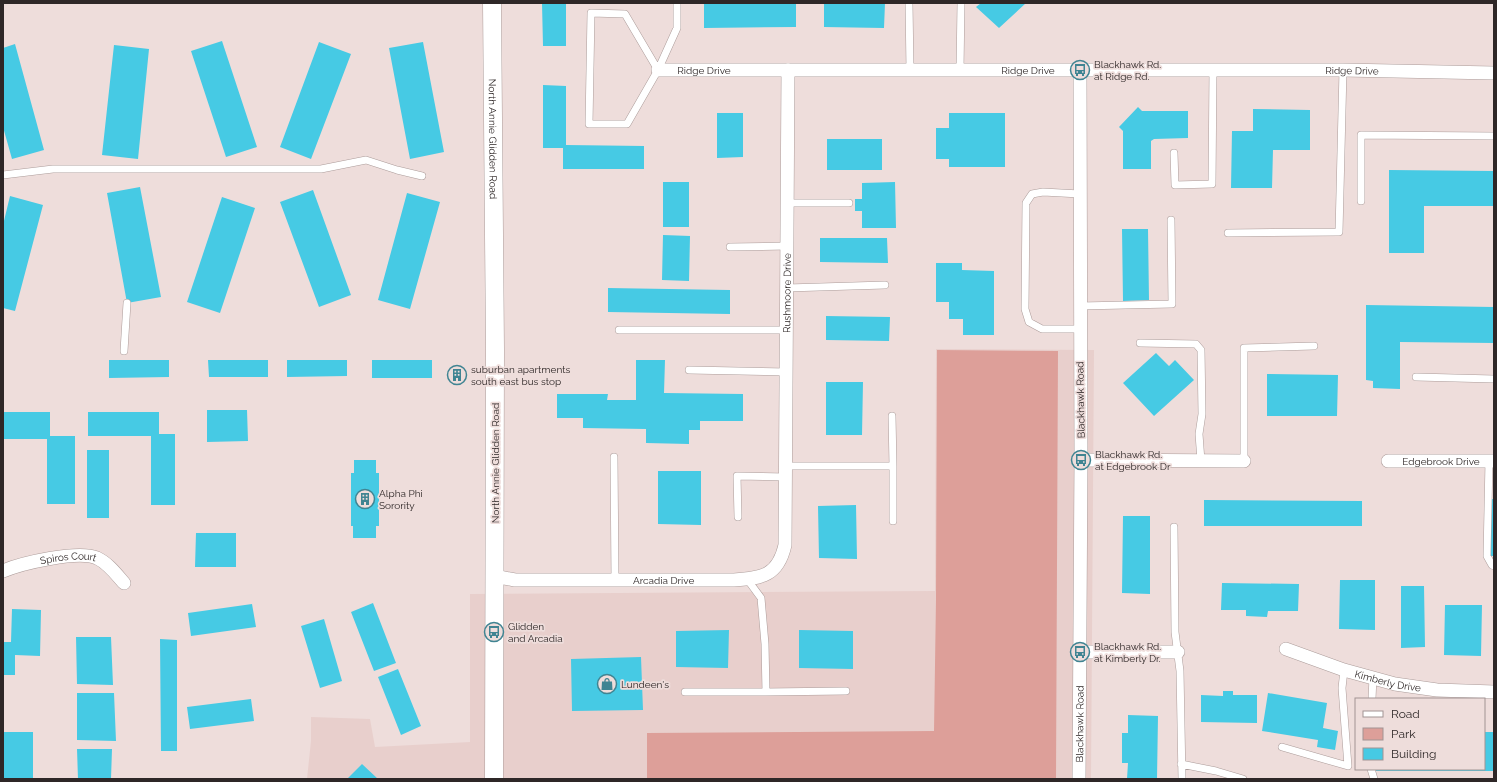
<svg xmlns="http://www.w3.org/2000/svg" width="1497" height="782" font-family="Raleway,sans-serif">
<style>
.built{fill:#e8cfcc}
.green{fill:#dd9f99}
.building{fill:#46cae4}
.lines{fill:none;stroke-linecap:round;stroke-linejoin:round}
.lane-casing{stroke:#ac9c9a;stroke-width:8}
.street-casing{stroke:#ac9c9a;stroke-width:14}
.secondary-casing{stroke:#ac9c9a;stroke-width:19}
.lane{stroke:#fff;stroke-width:7}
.street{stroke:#fff;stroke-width:13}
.secondary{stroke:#fff;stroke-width:18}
.labels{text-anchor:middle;stroke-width:3.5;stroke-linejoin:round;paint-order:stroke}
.poi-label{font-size:10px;fill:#2e2727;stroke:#eedddb;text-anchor:start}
.street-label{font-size:10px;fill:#2e2727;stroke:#eedddb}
</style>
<rect width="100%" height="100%" fill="#eedddb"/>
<path class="built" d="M936,349l158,1 -3,429h-784l4,-38v-24l59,2 5,28 95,-5v-148l465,-3z"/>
<path class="green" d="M937,350l121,1 -2,428h-409v-46l287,-2 2,-132z"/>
<path class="building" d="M542,3h24v43h-23z
M704,3h92v24l-92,1z
M824,3h61l-1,25 -60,-1z
M981,3h45l-27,25 -23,-21z
M222,41l35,106 -31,10 -35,-106z
M319,42l32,12 -40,105 -31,-12z
M423,42l21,110 -34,7 -21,-111z
M15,44l29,106 -32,9 -9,-32v-79z
M114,45l35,4 -11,110 -36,-4z
M543,85l23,1v59l78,1v23h-81v-21h-20z
M1138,107l4,4h46v27l-34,1 -3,2v28h-28v-38l-4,-4z
M1253,109l57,1v40h-37l-1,38h-41l1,-57h21z
M717,113h26v44l-26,1z
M949,113h56v54h-56v-8h-13v-31h13z
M827,139h55v31h-55z
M1389,170l105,1v35h-70v47h-35z
M663,182h26v45h-26z
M895,182l1,46h-34v-17h-7v-12h7v-16z
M140,187l21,110 -34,6 -20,-110z
M313,190l38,105 -32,12 -39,-105z
M407,193l33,9 -30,107 -32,-9z
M10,196l33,9 -28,106 -12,-3v-83z
M222,197l33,11 -35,105 -33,-11z
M1122,229h26l1,71 -26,1z
M663,235l27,1 -1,45 -27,-1z
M820,238h67l1,25 -68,-1z
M936,263h26v7l32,1v64h-31v-16h-14v-17h-13z
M608,288l122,2v24l-122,-2z
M1366,305l128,2v36l-94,-1v47l-27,-1v-7l-7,-1z
M826,316l64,1 -1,24 -63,-1z
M1156,353l13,13 6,-6 19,20 -40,36 -31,-33z
M109,360h60v17l-60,1z
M208,360h60v17h-59z
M287,360h60v16l-60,1z
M372,360h60v18h-60z
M636,360h29l-1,33 79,1v27h-43v9h-11v14l-43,-1v-14l-63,-1v-10h-26v-24h51l-1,6h29z
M454,372h6v6h-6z
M1267,374l71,1 -1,41h-70z
M826,382h37l-1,53h-36z
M207,410h40l1,31 -41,1z
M3,412h47v24h25v68h-28v-65h-44z
M88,412h71v22h16v71h-24v-69h-63z
M87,450h22v68h-22z
M354,460h22v13h3v53h-3v12h-23v-12h-2v-53h3z
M658,471h43v54l-43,-1z
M1490,499h4v57h-4z
M1204,500l158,1v25h-158z
M856,505l1,54 -38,-1 -1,-52z
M1123,516h27v78l-28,-1z
M196,533h40v34h-41z
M1340,580h35v50l-36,-1z
M1222,583l77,1 -1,27h-30l-1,6 -21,-1v-6h-25z
M1401,586h23l1,61 -24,1z
M373,603l23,60 -22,8 -23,-59z
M252,604l4,23 -65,9 -3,-23z
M1445,605h37l-1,51 -37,-1z
M12,609l29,1 -1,46 -25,-1v20h-12v-33h8z
M324,619l18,62 -22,7 -19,-62z
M729,630l-1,38 -52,-1v-36z
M799,630l54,1v38l-54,-1z
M76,637h35l2,48 -36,-1z
M160,639l17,1v111h-16z
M641,657l2,53 -71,1 -1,-52z
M398,669l23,57 -20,9 -23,-58z
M1223,691h10v4h24v28l-56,-1v-27l22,1z
M77,693h37l2,48 -39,-1z
M1268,693l59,10 -4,25 15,3 -3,19 -18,-3 1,-7 -56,-9z
M251,699l3,22 -64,8 -3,-22z
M1128,715l30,1 -1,63h-30l1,-16h-6v-30h6z
M3,732h30v47h-30z
M1484,732h10v39h-118v-2h108z
M77,749h35l-1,30h-33z
M362,764l16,15h-31z"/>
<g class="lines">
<defs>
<path id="lane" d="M909,3l1,67
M658,70l-33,-56 -34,-1 -2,111h38l31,-54 19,-42v-25
M960,70l1,-67
M1174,153l1,32 37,-1 1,-114
M3,175l50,-6h268l45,-9 31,10 25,6
M1080,194l-37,-2 -11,2 -6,9 -1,106 4,13 13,7h38
M1361,201v-66l133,1
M787,203h62
M1228,233l111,-1 4,-162
M730,247l57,-1
M787,288l98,-3
M1080,306l92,-2 -1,-84
M619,330h167
M1140,343l56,1 5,6 1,64 -3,20 2,27
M124,351l3,-48
M689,370l97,2
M1416,377l78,2
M614,457l1,123
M1244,461v-113l70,-2
M1489,461l-2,95 5,9 2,1
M785,466h108l-1,-50
M893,466v55
M738,517l-1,-41 48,1
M1174,527l1,105 5,39 2,108
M747,579l14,19 4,46 1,48 80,-1
M685,692h81
M1372,699l1,-22
M1282,747l66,19 -6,-78 2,-18
M1181,764l35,7 27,8
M1371,769l3,10"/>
<g id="street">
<path id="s1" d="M658,70h685l151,3"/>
<path d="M1081,460l163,1"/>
<path id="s2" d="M1388,461h106"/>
<path id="s3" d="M3,571c19,-8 75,-21 94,-13 11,5 20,17 27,25"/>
<path id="s4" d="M494,576l21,4h219c28,-2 44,-4 51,-35l3,-475"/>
<path id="s5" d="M1286,649l58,21 51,14 42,6 57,2"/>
<path d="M1080,652h98"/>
<path id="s6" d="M1079,779l2,-319 -1,-390"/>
</g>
<g id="secondary">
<path id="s7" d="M492,3l3,347 -1,429"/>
</g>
</defs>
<use href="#lane" class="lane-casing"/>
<use href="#street" class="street-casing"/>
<use href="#secondary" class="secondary-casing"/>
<use href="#lane" class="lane"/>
<use href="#street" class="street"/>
<use href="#secondary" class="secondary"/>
</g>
<defs>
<symbol id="bus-ring" viewBox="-11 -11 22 22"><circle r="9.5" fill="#eedddb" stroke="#408492" stroke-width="1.5"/><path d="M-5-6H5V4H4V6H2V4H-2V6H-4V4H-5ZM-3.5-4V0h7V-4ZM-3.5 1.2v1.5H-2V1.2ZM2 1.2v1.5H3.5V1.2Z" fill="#408492"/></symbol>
<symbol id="building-ring" viewBox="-11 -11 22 22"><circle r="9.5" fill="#eedddb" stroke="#408492" stroke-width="1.5"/><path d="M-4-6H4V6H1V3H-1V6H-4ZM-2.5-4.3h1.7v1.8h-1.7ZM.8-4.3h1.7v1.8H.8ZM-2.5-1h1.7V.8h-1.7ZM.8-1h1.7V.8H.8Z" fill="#408492"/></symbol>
<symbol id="shop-ring" viewBox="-11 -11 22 22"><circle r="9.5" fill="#eedddb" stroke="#408492" stroke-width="1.5"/><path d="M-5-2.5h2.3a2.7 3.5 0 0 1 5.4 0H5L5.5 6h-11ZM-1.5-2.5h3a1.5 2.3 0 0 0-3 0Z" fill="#408492"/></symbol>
</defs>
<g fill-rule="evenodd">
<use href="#bus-ring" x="1069" y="59" width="22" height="22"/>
<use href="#building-ring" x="446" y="364" width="22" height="22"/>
<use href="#bus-ring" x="1070" y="449" width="22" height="22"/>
<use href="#building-ring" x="354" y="488" width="22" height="22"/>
<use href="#bus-ring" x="483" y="621" width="22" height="22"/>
<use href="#bus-ring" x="1069" y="641" width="22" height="22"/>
<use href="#shop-ring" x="596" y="673" width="22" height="22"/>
</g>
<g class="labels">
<g class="poi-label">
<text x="1094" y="68">Blackhawk Rd.<tspan x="1094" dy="12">at Ridge Rd.</tspan></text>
<text x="471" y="373">suburban apartments<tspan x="471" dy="12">south east bus stop</tspan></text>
<text x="1095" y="458">Blackhawk Rd.<tspan x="1095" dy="12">at Edgebrook Dr</tspan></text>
<text x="379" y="497">Alpha Phi<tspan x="379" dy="12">Sorority</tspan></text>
<text x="508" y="630">Glidden<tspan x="508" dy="12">and Arcadia</tspan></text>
<text x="1094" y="650">Blackhawk Rd.<tspan x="1094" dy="12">at Kimberly Dr.</tspan></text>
<text x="621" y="688">Lundeen's</text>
</g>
<g class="street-label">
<text dy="4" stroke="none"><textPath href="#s1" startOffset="46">Ridge Drive</textPath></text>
<text dy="4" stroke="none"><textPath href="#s1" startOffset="370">Ridge Drive</textPath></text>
<text dy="4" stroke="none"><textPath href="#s1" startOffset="694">Ridge Drive</textPath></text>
<text dy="4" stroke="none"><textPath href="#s7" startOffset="136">North Annie Glidden Road</textPath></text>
<text dy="4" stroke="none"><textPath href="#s4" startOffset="561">Rushmoore Drive</textPath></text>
<text transform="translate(1080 400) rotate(-91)" y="4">Blackhawk Road</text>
<text dy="4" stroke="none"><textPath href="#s2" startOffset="53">Edgebrook Drive</textPath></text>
<text transform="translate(495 463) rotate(-90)" y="4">North Annie Glidden Road</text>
<text dy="4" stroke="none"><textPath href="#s3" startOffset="67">Spiros Court</textPath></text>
<text dy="4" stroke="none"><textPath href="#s4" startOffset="170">Arcadia Drive</textPath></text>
<text dy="4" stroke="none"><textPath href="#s5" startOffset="107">Kimberly Drive</textPath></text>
<text dy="4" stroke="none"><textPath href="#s6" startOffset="55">Blackhawk Road</textPath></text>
</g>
</g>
<rect width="1497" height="782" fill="none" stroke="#2e2727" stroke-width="8"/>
<rect x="1355" y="698" width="130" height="72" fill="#eedddb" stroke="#a19493"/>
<rect x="1363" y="711" width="20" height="6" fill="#ffffff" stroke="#a19493"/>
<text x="1391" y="718" font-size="12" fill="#2e2727">Road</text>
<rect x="1363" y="728" width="20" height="12" fill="#dd9f99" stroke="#a19493"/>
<text x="1391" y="738" font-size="12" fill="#2e2727">Park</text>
<rect x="1363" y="748" width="20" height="12" fill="#46cae4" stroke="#a19493"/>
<text x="1391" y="758" font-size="12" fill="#2e2727">Building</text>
</svg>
